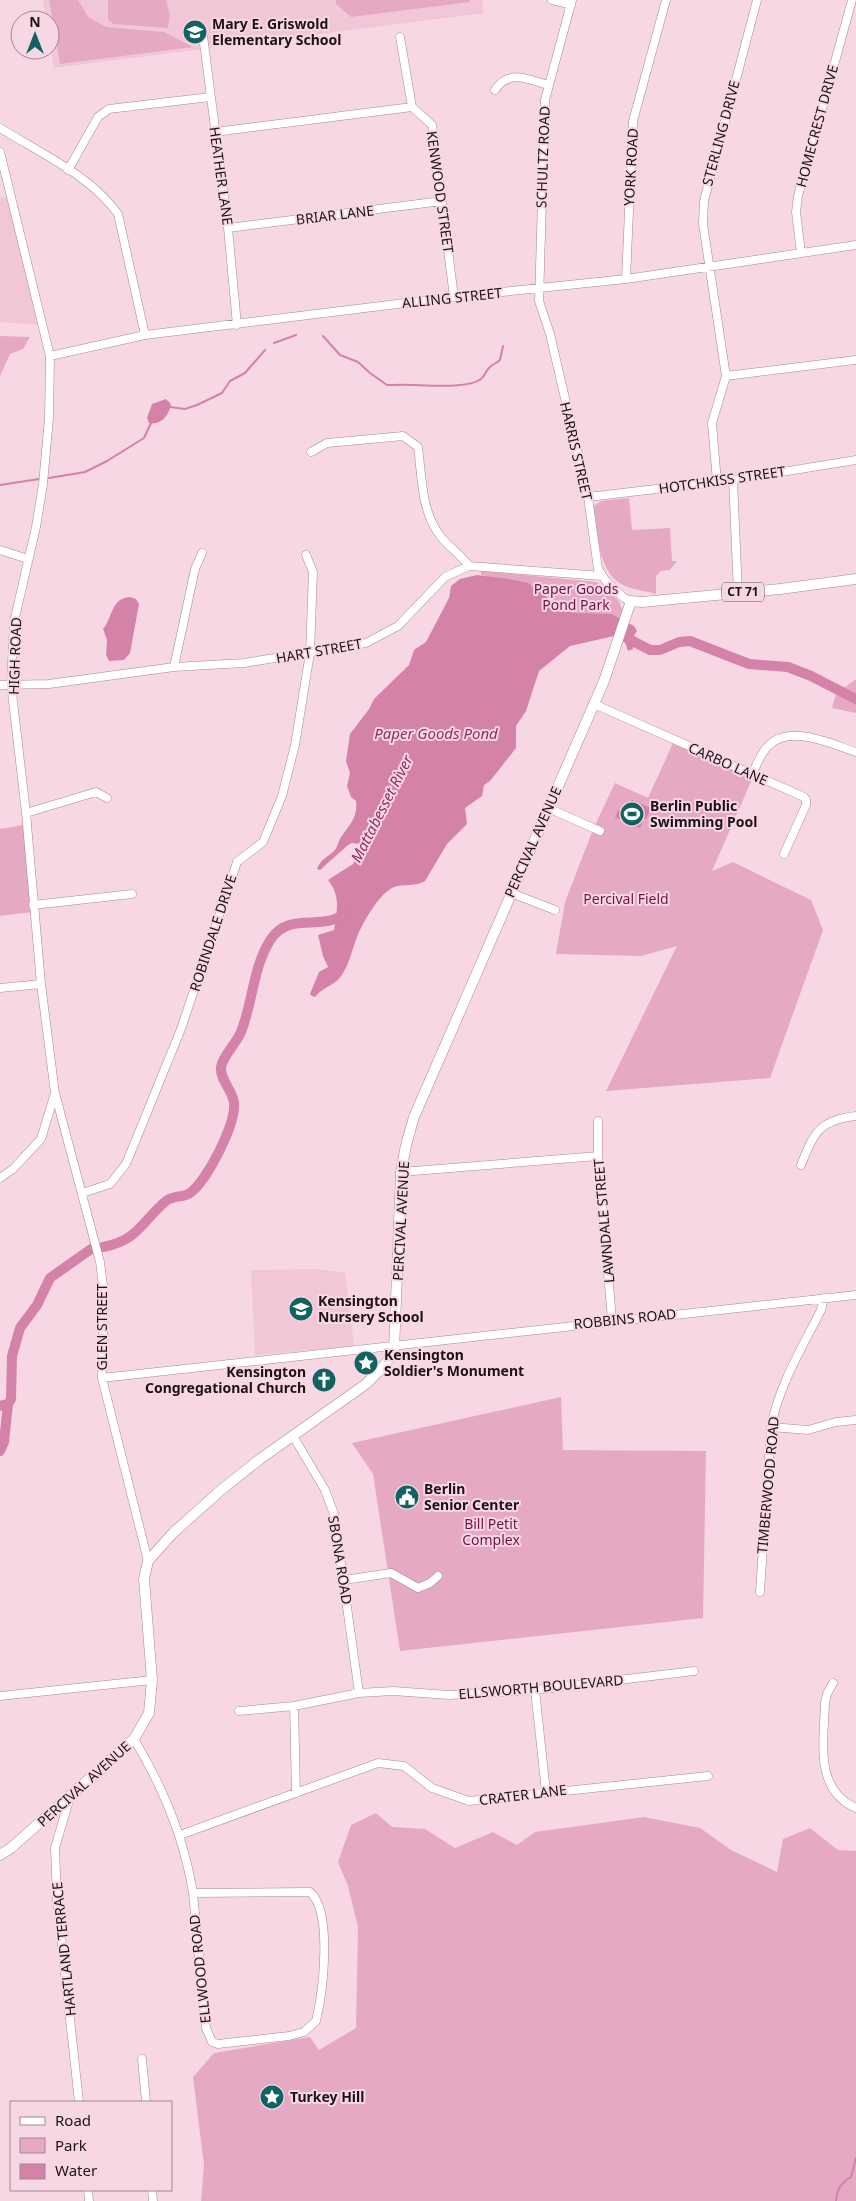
<svg xmlns="http://www.w3.org/2000/svg" width="856" height="2201" font-family="'Noto Sans',sans-serif">
<style>
.built{fill:#f1c7d8}
.green{fill:#e6a9c3}
.water{fill:#d482a8}
.lines{fill:none;stroke-linecap:round;stroke-linejoin:round}
.stream{stroke:#d482a8;stroke-width:2}
.river{stroke:#d482a8;stroke-width:10}
.minor-casing{stroke:#a78895;stroke-width:9}
.major-casing{stroke:#a78895;stroke-width:11}
.minor{stroke:#fff;stroke-width:8}
.major{stroke:#fff;stroke-width:10}
.labels{text-anchor:middle;stroke-width:4;stroke-linejoin:round;paint-order:stroke}
.shield{fill:#f8d7e4;stroke:#5f4d54;stroke-width:1}
.shield-label{font-size:12px;font-weight:bold;fill:#1d1217}
.poi-label{font-size:14px;font-weight:bold;fill:#1d1217;stroke:#f8d7e4;text-anchor:start}
.street-label{font-size:14px;fill:#1d1217;stroke:#f8d7e4}
.park-label{font-size:14px;fill:#721149;stroke:#f8d7e4}
.water-label{font-size:15px;font-style:italic;fill:#8c2c5f;stroke:#f8d7e4}
</style>
<rect width="100%" height="100%" fill="#f8d7e4"/>
<path class="built" d="M43,0h439l2,13 -430,55 -4,-25v-23h-4z
M0,197l8,1 30,127 -38,-3z
M318,1269l27,4 9,73 -99,9 -4,-85z"/>
<path class="green" d="M49,0h29l10,17 18,10 58,5 29,15 -133,17z
M108,0h58l4,15 -2,13 -55,-4 -5,-5z
M336,0h134v2l-119,15 -15,-13z
M0,336l30,1 -7,12 -13,5 -10,22z
M629,498l3,32 38,-2 2,33h5l-7,9 -9,1 -5,5v18c-10,-3 -22,-4 -31,-8 -28,-12 -27,-54 -31,-80l7,-5z
M481,571l116,11 21,18 5,11 -3,8 -50,-5 -39,-29 -50,-10z
M856,679v34l-24,-5 4,-14z
M673,743l80,34 -41,94 21,-9 78,38 12,30 -53,148 -164,13 71,-145 -36,10 -85,-2 9,-52 29,-75 21,-44 33,15z
M23,825l9,87 -32,4v-87z
M561,1397l2,53 143,1 -3,167 -303,33 -27,-177 -21,-31z
M376,1813l16,14 33,2 30,19 38,-16 24,13 18,-13 109,-15 56,11 31,22 46,22 6,-33 27,-11 28,22 18,1v350h-655l3,-36 -11,-88 21,-24 96,-16 9,13 37,-22 2,-101 -10,-41 -10,-24 13,-37z"/>
<path class="water" d="M166,399l5,5c-2,11 -10,22 -22,19l-2,-5 5,-14z
M477,575l32,4 19,4 37,28 9,2 37,1 23,12 3,5 -5,8 1,10 -5,2 -3,-9 -11,-6 -44,10 -31,25 -13,40 -10,15v22l-26,33 -6,4 -2,11 -17,12 2,16 -20,20 -22,37c-11,7 -26,1 -36,9 -12,8 -27,34 -32,47 -5,12 -7,25 -14,36 -7,13 -18,12 -28,24l-3,-1 -2,-2 9,-22 9,-5 -5,-11 -5,-21 16,-5c3,-19 7,-34 -6,-50l25,-16 8,-17 -1,-3 -8,-1 -4,2 -28,25 -3,-1c2,-8 10,-12 16,-17 5,-5 5,-10 8,-15 8,-12 17,-19 15,-36l-5,-4 -4,-11 3,-13 -4,-12 4,-27 19,-25 5,-10 35,-34 5,-15 12,-8 23,-44 2,-12 9,-7z
M130,597l6,2 3,5 -9,49 -6,7 -15,1 -3,-6 1,-15 -4,-11c10,-12 8,-31 27,-32z
M632,800l19,8 -5,11 -9,-4 -1,3 7,3 -3,7 -25,-11 3,-7 8,3z"/>
<g class="lines">
<path class="stream" d="M323,336l17,19 18,7 12,11 17,12h5c21,-2 73,6 89,-6 4,-3 5,-9 9,-12 3,-3 7,-4 10,-7l3,-14
M274,343l22,-8
M170,407l15,2 12,-4 25,-12 8,-12 15,-8 20,-23
M49,478l36,-6 22,-11 37,-23 7,-15
M0,485l39,-6
M836,2201c1,-12 5,-18 15,-24l5,-19"/>
<path class="river" d="M621,635l29,15h10l19,-8 11,-1 59,23 39,3 23,9 45,23
M103,1247c36,-7 39,-26 63,-46 7,-6 17,-3 24,-8 17,-12 46,-69 44,-90 -1,-12 -14,-23 -13,-35 0,-9 16,-26 20,-36 12,-30 12,-66 30,-93 19,-29 53,-6 75,-27
M0,1406l8,-2 3,-5 1,-43 8,-28 17,-23 13,-27 41,-29
M0,1451l4,-9 4,-38"/>
<defs>
<path id="minor" d="M552,0l19,5
M572,0l-27,100 -6,201 11,33 38,163 10,72 7,11 19,18 7,3
M202,28l26,200 9,97
M400,37l12,70 20,18 22,172
M495,90c14,-21 32,-11 53,-5
M0,128c40,25 90,47 118,86l27,121
M215,132l197,-25
M0,152l50,204 -1,62 -6,66 -7,43 -22,95 -3,62 15,129 15,171 14,109 -14,46 -28,30 -13,9
M68,170l30,-53 11,-8 101,-12
M228,228l214,-27
M801,253l-5,-41 2,-16 54,-196
M626,279l7,-158 33,-121
M50,356l95,-21 309,-38 172,-18 230,-34
M726,376l130,-16
M311,452l16,-9 76,-7 15,11c4,30 3,65 23,90 9,11 20,18 28,29
M733,480l5,113
M717,482l-5,-59 14,-47 -23,-152 1,-23 53,-201
M588,497l145,-17 123,-20
M0,550l28,9
M174,667l21,-98 7,-16
M0,685l49,-1 125,-17 70,-4 122,-20 32,-17 47,-49 24,-11 133,10
M594,704l210,93 2,2v6l-22,49
M752,775c4,-9 8,-20 15,-28 22,-24 64,-3 89,5
M548,808l52,23
M26,813l70,-21 11,6
M511,893l44,17
M33,905l99,-11
M0,988l41,-4
M55,1093l45,169 4,31 -2,85 46,183
M598,1121v35l14,164
M801,1165c13,-32 18,-45 55,-49
M401,1172l197,-16
M82,1193l28,-9 16,-20 55,-135 56,-167 26,-20 19,-46 13,-51 15,-92 3,-81 -7,-17
M102,1378c251,-26 502,-57 754,-83
M771,1427l37,3 28,-8 20,-2
M293,1436l32,54 9,24 25,179
M344,1580l47,-7 27,15 12,-5 8,-7
M760,1592l11,-165c8,-42 31,-79 50,-117l3,-12
M833,1683l-6,11 -2,9c-1,38 -11,87 31,105
M535,1690l11,102
M0,1696l152,-16
M294,1706l2,87
M239,1711l55,-5 65,-13 34,-2 56,4 86,-5 159,-19
M134,1739c29,48 50,99 59,154
M70,1797l-15,51 2,51 22,203
M180,1835l198,-72 26,3 28,22 37,13 239,-25
M310,1892c23,20 13,100 6,129l-12,11 -15,4 -71,8 -6,-2 -6,-14 -13,-135z
M142,2059l4,43
M88,2190l1,11
M152,2190l1,11"/>
<path id="major" d="M0,1855l11,-7 123,-109 15,-26 3,-33 -8,-101 4,-18 25,-28 48,-43 39,-31 106,-75 17,-17 11,-16 7,-179 5,-27 8,-28 190,-436 27,-80 11,1 138,-13 76,-10"/>
</defs>
<use href="#minor" class="minor-casing"/>
<use href="#major" class="major-casing"/>
<use href="#minor" class="minor"/>
<use href="#major" class="major"/>
</g>
<defs>
<symbol id="school-disc" viewBox="-11 -11 22 22"><circle r="9.5" fill="#126261" stroke="#f8d7e4"/><path d="M0-5L7-2L0 1L-7-2ZM-4 1L0 2.5L4 1V4Q0 6-4 4Z" fill="#fff"/></symbol>
<symbol id="stadium-disc" viewBox="-11 -11 22 22"><circle r="9.5" fill="#126261" stroke="#f8d7e4"/><path d="M0-5a6.5 5 0 1 0 0 10a6.5 5 0 1 0 0-10ZM-3.5-1.8h7v3.6h-7Z" fill="#fff"/></symbol>
<symbol id="sight-disc" viewBox="-11 -11 22 22"><circle r="9.5" fill="#126261" stroke="#f8d7e4"/><path d="M0-6L1.8-2.2L6-1.7L2.9 1.2L3.7 5.4L0 3.3L-3.7 5.4L-2.9 1.2L-6-1.7L-1.8-2.2Z" fill="#fff"/></symbol>
<symbol id="church-disc" viewBox="-11 -11 22 22"><circle r="9.5" fill="#126261" stroke="#f8d7e4"/><path d="M-1.2-6h2.4v3.5h3.3v2.4h-3.3V6h-2.4V-.1h-3.3v-2.4h3.3Z" fill="#fff"/></symbol>
<symbol id="civic-disc" viewBox="-11 -11 22 22"><circle r="9.5" fill="#126261" stroke="#f8d7e4"/><path d="M-.6-6.5H3V-4.5H.6V-3L4-1V1h2V6H-6V1h2V-1L-.6-3ZM-1.2 2.5V6h2.4V2.5Z" fill="#fff"/></symbol>
</defs>
<g fill-rule="evenodd">
<use href="#school-disc" x="181" y="18" width="28" height="28"/>
<use href="#stadium-disc" x="618" y="800" width="28" height="28"/>
<use href="#school-disc" x="287" y="1295" width="28" height="28"/>
<use href="#sight-disc" x="352" y="1349" width="28" height="28"/>
<use href="#church-disc" x="310" y="1366" width="28" height="28"/>
<use href="#civic-disc" x="393" y="1483" width="28" height="28"/>
<use href="#sight-disc" x="258" y="2083" width="28" height="28"/>
</g>
<g class="labels">
<rect class="shield" x="722" y="582.5" width="42" height="19" rx="4"/>
<g class="shield-label">
<text x="743" y="596">CT 71</text>
</g>
<g class="poi-label">
<text x="212" y="29">Mary E. Griswold<tspan x="212" dy="16">Elementary School</tspan></text>
<text x="650" y="811">Berlin Public<tspan x="650" dy="16">Swimming Pool</tspan></text>
<text x="318" y="1306">Kensington<tspan x="318" dy="16">Nursery School</tspan></text>
<text x="384" y="1360">Kensington<tspan x="384" dy="16">Soldier's Monument</tspan></text>
<text x="306" y="1377" text-anchor="end">Kensington<tspan x="306" dy="16">Congregational Church</tspan></text>
<text x="424" y="1494">Berlin<tspan x="424" dy="16">Senior Center</tspan></text>
<text x="290" y="2102">Turkey Hill</text>
</g>
<g class="street-label">
<text transform="translate(817 126) rotate(-75)" y="5">HOMECREST DRIVE</text>
<text transform="translate(721 133) rotate(-75)" y="5">STERLING DRIVE</text>
<text transform="translate(543 157) rotate(-88)" y="5">SCHULTZ ROAD</text>
<text transform="translate(631 167) rotate(-87)" y="5">YORK ROAD</text>
<text transform="translate(221 176) rotate(82)" y="5">HEATHER LANE</text>
<text transform="translate(440 192) rotate(82)" y="5">KENWOOD STREET</text>
<text transform="translate(335 215) rotate(-7)" y="5">BRIAR LANE</text>
<text transform="translate(452 298) rotate(-6)" y="5">ALLING STREET</text>
<text transform="translate(576 451) rotate(77)" y="5">HARRIS STREET</text>
<text transform="translate(722 480) rotate(-8)" y="5">HOTCHKISS STREET</text>
<text transform="translate(319 651) rotate(-10)" y="5">HART STREET</text>
<text transform="translate(15 656) rotate(-88)" y="5">HIGH ROAD</text>
<text transform="translate(728 764) rotate(24)" y="5">CARBO LANE</text>
<text transform="translate(533 842) rotate(-66)" y="5">PERCIVAL AVENUE</text>
<text transform="translate(213 933) rotate(-72)" y="5">ROBINDALE DRIVE</text>
<text transform="translate(401 1221) rotate(-87)" y="5">PERCIVAL AVENUE</text>
<text transform="translate(604 1221) rotate(-95)" y="5">LAWNDALE STREET</text>
<text transform="translate(625 1319) rotate(-6)" y="5">ROBBINS ROAD</text>
<text transform="translate(102 1327) rotate(-90)" y="5">GLEN STREET</text>
<text transform="translate(768 1485) rotate(-85)" y="5">TIMBERWOOD ROAD</text>
<text transform="translate(340 1560) rotate(81)" y="5">SBONA ROAD</text>
<text transform="translate(541 1687) rotate(-5)" y="5">ELLSWORTH BOULEVARD</text>
<text transform="translate(84 1784) rotate(-42)" y="5">PERCIVAL AVENUE</text>
<text transform="translate(523 1795) rotate(-7)" y="5">CRATER LANE</text>
<text transform="translate(64 1949) rotate(-96)" y="5">HARTLAND TERRACE</text>
<text transform="translate(200 1969) rotate(-96)" y="5">ELLWOOD ROAD</text>
</g>
<g class="park-label">
<text x="576" y="594">Paper Goods<tspan x="576" dy="16">Pond Park</tspan></text>
<text x="626" y="904">Percival Field</text>
<text x="491" y="1529">Bill Petit<tspan x="491" dy="16">Complex</tspan></text>
</g>
<g class="water-label">
<text x="436" y="739">Paper Goods Pond</text>
<text transform="translate(382 809) rotate(-63)" y="5">Mattabesset River</text>
</g>
</g>
<rect x="10" y="2101" width="162" height="90" fill="#f8d7e4" stroke="#a08892"/>
<rect x="20" y="2117" width="25" height="8" fill="#ffffff" stroke="#a08892"/>
<text x="55" y="2126" font-size="15" fill="#1d1217">Road</text>
<rect x="20" y="2138" width="25" height="15" fill="#e6a9c3" stroke="#a08892"/>
<text x="55" y="2151" font-size="15" fill="#1d1217">Park</text>
<rect x="20" y="2164" width="25" height="15" fill="#d482a8" stroke="#a08892"/>
<text x="55" y="2176" font-size="15" fill="#1d1217">Water</text>
<g transform="translate(35 35)"><circle r="24" fill="#f8d7e4" stroke="#a08892"/>
<path d="M0-4L9 19L0 12L-9 19Z" fill="#126261"/>
<text y="-8" font-size="14" font-weight="bold" text-anchor="middle" fill="#1d1217">N</text>
</g>
</svg>
